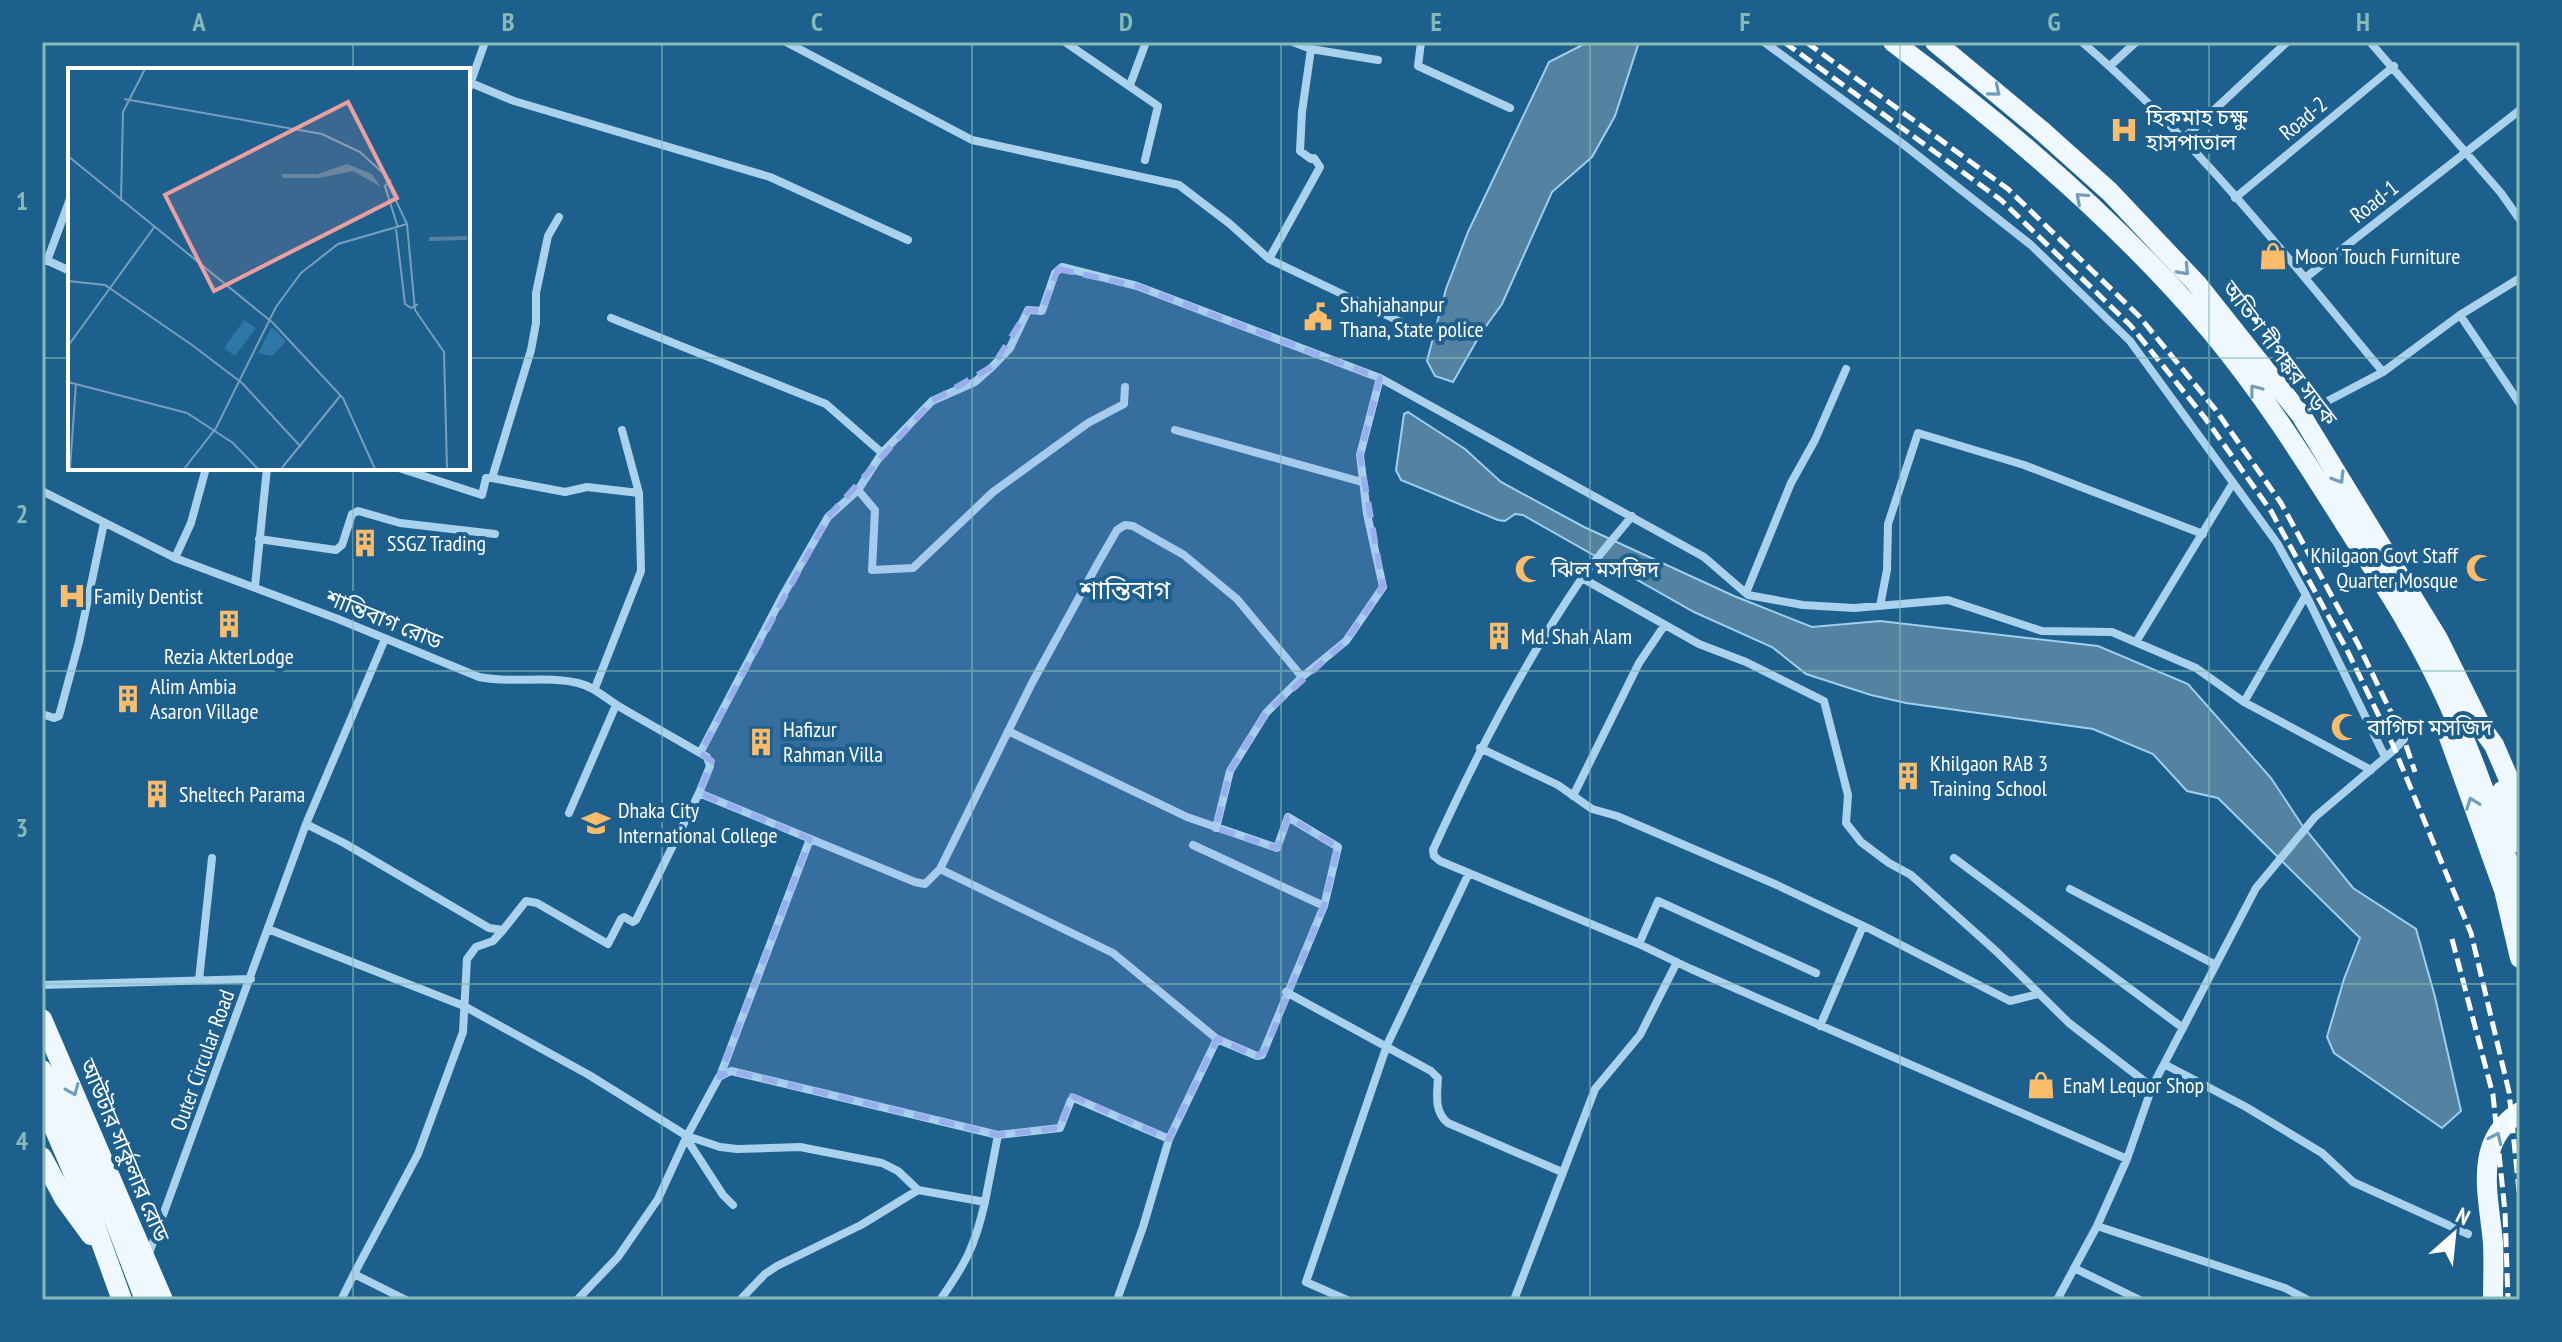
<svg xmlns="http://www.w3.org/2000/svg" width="2562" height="1342" font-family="'PT Sans Narrow','Noto Sans Bengali',sans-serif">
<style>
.water{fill:#5482a1;stroke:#9ecfee;stroke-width:2}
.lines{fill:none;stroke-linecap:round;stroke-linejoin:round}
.street{stroke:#aad2ed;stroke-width:8}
.primary{stroke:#f0f8ff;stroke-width:20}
.rail{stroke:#fff;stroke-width:5;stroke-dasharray:14 6;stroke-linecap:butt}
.oneway{stroke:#719cbb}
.marked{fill:#99afed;fill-opacity:0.2;stroke:#99afed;stroke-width:6;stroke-dasharray:16 10;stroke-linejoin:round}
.grid{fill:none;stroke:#87bab6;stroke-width:2;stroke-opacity:0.55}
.labels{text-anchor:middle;stroke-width:8;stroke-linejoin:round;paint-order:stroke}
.poi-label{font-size:22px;fill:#fff;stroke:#1d5f8d;text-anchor:start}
.street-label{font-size:22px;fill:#fff;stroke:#1d5f8d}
.quarter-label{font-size:26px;fill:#fff;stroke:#1d5f8d}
.inset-river{fill:none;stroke:#5482a1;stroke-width:4}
.inset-road{fill:none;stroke:#779fbb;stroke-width:2}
.view{fill:#ed9e9e;fill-opacity:0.15;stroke:#ed9e9e;stroke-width:4}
.inset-edge{fill:none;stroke:#fff;stroke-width:4}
.neatline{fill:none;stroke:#87bab6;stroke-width:3}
.grid-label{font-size:26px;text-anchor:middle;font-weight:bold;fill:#87bab6}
</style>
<rect width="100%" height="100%" fill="#1d5f8d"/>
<path class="water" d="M1588,42h51l-24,74 -23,41 -40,35 -50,112 -21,29 -28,49 -18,-6 -8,-15 19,-72 22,-57 81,-170z
M1408,412l57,37 36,33 83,45 150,69 78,31 68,-6 218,25 90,38 83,94 31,47 51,63 63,41 19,68 26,114 -19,17 -108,-75 -7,-16 17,-58 16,-41 -142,-140 -31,-7 -34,-37 -60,-25 -187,-26 -35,-8 -65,-21 -34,-27 -78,-35 -171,-97 -8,-1 -10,7 -7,-1 -97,-40 -5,-10 8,-56z"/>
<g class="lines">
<path class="street" d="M786,42l186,98 207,45 51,39 39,35 136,65
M1065,42l93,64 -13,54
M1293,42l18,7 67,11
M1421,42l-3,24 92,42
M1764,42l139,102 128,101 99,96 147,202 29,52 79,162
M2082,42c112,96 206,216 301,330
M2370,42l131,151 19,27
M2110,66l26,-24
M471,83l43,18 256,76 138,63
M1130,85l16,-43
M468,90l17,-48
M2182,140l105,-98
M2235,198l159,-132
M559,217l-11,19 -12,57v30l-5,27 -39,128 73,14 22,-5 52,6
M42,258l28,13
M1269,259l51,-92 -6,-9 -3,1 -11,-8 2,-39 9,-63
M47,261l23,-62
M2305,278l215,-168
M2460,315l60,89
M611,318l215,86 56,49
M1125,387l-1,17 -36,19 -95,69 -80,76 -41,2 3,-60 -17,-20 24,-37 50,-52 43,-19 18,-16 17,-18 18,-38 14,1 13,-38 7,-6 75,19 243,92 324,179 44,38 55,10 51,3 94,-8 94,31 70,1 84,36 48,34 127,68
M2301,415l82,-43 77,-57 60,-37
M1175,430l187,52
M399,468l83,27 4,-17h6
M42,491l133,67 163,61 141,58c32,7 67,-2 99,6 17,4 28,16 42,24 29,17 58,33 87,50l3,9 -11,27 216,89 10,2 15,-15 173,84 104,86 40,17 5,-1 62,-149 14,-59 -50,-30 -11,31 -90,-31 -179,-86
M1632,516c-17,21 -35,41 -50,62 -59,86 -106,178 -149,272l1,6 6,5 199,83 52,25 436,190
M259,539l77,11 6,-5 10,-31 6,-3 42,12 95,11
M175,558l16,-35 15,-55
M1582,578l117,66 47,18 78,39 24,94 -2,28 15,19 28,21 22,12 86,77 72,71 83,64
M255,586l12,-118
M1746,593l45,-110 24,-43 31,-71
M1880,606l7,-36 1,-46 30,-91 106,32 179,69
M2136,642l97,-159
M595,688l46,-117 -2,-78 -17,-63
M2244,702l62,-107
M42,714l12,4 5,-2 20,-74 25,-119
M1480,748l78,37 34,24 25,7 160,69 93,44 140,72 28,-7
M700,753l82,-156 46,-80 30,-27
M1573,796l66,-133 25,-37
M569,813l47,-108
M306,824l38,19 145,85 14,2 23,-29 11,2 71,41 13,-25 3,-2 9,5 3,-2 63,-127
M1216,828l14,-57 36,-58 36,-36 44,-36 37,-54 -16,-73 -7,-59 20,-77
M1193,845l131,61
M1954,858l229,170
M940,869l92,-186 66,-120 19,-33 8,-5 8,1 51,29 53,44 65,78
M2070,889l146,76
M268,929l196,77 125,69 98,61 32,-59 12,-6 267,64 -13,67 -67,-12 -57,35 -84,41 -12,8 -25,26
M1639,944l19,-43 158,72
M199,980l13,-122
M42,985l209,-6
M1286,992l145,79 7,7c-1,17 -4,34 10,45l114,49
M1820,1026l43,-100
M2164,1064l82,43 76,46 31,29 115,52
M720,1076l90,-237
M998,1135l62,-7 11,-28 3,-2 95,41
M686,1138l37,57 10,10
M2097,1226l188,62 23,12
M148,1256l158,-432 79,-185
M2074,1268l66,32
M341,1300l13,-26
M406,1300l-52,-26 64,-120 45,-122 4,-73 9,-12 17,-6 10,-11
M577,1300l41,-43 40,-58 29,-63 33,11 17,2 63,-2 82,16 16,8 20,19
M940,1300c26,-37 35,-54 45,-98
M1117,1300l26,-73 26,-88 48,-100
M1347,1300l-41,-18 81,-237 82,-172
M1514,1300l81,-211 45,-54 37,-73
M2057,1300l40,-74 30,-67 25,-72 104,-199 59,-71 79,-67 10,-11"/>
<path class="primary" d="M1893,42c114,85 226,180 318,289 52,62 95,131 138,199 19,31 40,61 58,93 51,87 86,184 113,280
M1935,42l107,89 68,61 87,92 104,131 137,224 45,91 11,15 26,60
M2449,737l55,153 16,68
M2502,791l18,52
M42,1019l121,281
M42,1070l72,149 31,81
M42,1100l47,109 33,91
M42,1157l22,41 27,37
M2493,1300c0,-19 1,-38 0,-57 -4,-47 -21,-101 27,-131"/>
<path class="rail" d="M1784,42l217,158 130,126 74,92 66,93 76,139 45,93 79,190 38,159 11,109
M1806,42l202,147 131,127 76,93 66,94 77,141 46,95 11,33
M2452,939l41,156 12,117 3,88"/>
</g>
<defs><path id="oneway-chevron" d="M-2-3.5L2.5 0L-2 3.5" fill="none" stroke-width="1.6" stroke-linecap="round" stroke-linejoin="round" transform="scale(2)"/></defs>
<g class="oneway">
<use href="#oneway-chevron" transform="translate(1995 91) rotate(40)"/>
<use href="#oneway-chevron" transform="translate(2081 198) rotate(-138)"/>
<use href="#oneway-chevron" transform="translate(2184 270) rotate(47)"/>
<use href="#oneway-chevron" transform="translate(2255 390) rotate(-127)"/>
<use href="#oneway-chevron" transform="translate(2339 478) rotate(59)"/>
<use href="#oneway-chevron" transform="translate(2472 803) rotate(-110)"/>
<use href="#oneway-chevron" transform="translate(73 1090) rotate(67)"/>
<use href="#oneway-chevron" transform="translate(2496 1138) rotate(-65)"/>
</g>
<path class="marked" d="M1058,269l79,17 243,92 -20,77 23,132 -37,54 -80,72 -36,58 -14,57 61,20 11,-31 50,30 -14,59 -59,145 -8,5 -40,-17 -48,100 -97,-43 -12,32 -62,7 -267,-64 -12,6 91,-238 -111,-46 13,-32 -12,-8 128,-236 104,-116 61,-35 35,-56 14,1z"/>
<path class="grid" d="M353,42v28M662,42v1258M972,42v1258M1281,42v1258M1590,42v1258M1900,42v1258M2209,42v1258M42,358h28M468,358h2052M353,468v832M42,671h2478M42,984h2478"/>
<defs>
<symbol id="hospital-bare" viewBox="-9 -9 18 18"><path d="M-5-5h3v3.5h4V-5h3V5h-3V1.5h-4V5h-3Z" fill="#fcbc69" stroke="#1d5f8d" stroke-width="2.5" paint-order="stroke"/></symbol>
<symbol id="shop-bare" viewBox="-9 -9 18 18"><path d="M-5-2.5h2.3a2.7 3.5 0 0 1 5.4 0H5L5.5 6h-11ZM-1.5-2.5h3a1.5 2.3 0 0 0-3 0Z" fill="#fcbc69" stroke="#1d5f8d" stroke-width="2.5" paint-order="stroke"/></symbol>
<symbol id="civic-bare" viewBox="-9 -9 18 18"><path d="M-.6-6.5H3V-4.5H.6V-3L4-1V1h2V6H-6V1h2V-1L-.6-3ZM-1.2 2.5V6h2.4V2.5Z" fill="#fcbc69" stroke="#1d5f8d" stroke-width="2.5" paint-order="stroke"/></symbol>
<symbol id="building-bare" viewBox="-9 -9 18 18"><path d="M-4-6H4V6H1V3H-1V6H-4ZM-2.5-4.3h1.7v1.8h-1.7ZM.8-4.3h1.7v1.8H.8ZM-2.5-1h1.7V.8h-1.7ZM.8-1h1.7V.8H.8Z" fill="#fcbc69" stroke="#1d5f8d" stroke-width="2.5" paint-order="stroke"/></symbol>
<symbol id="mosque-bare" viewBox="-9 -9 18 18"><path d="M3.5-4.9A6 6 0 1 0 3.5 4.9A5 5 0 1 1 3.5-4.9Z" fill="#fcbc69" stroke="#1d5f8d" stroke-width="2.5" paint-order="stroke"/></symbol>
<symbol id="university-bare" viewBox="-9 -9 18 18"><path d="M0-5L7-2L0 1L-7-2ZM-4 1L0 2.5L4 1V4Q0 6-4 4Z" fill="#fcbc69" stroke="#1d5f8d" stroke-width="2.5" paint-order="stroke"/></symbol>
</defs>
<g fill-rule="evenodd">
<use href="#hospital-bare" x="2104" y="110" width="40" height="40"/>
<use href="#shop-bare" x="2253" y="236" width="40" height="40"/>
<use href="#civic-bare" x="1298" y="297" width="40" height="40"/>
<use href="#building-bare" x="345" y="523" width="40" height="40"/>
<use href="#mosque-bare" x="2460" y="548" width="40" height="40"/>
<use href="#mosque-bare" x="1509" y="549" width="40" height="40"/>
<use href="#hospital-bare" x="52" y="576" width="40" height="40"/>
<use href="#building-bare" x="209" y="604" width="40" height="40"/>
<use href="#building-bare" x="1479" y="616" width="40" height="40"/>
<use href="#building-bare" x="108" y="679" width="40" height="40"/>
<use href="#mosque-bare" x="2325" y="707" width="40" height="40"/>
<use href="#building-bare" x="741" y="722" width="40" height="40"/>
<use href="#building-bare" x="1888" y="756" width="40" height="40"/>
<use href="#building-bare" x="137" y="774" width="40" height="40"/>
<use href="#university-bare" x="576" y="803" width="40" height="40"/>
<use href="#shop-bare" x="2021" y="1065" width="40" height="40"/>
</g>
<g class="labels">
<g class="poi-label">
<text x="2146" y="125">হিকমাহ চক্ষু<tspan x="2146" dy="25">হাসপাতাল</tspan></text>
<text x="2295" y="264">Moon Touch Furniture</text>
<text x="1340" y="312">Shahjahanpur<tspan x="1340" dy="25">Thana, State police</tspan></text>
<text x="387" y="551">SSGZ Trading</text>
<text x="2458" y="563" text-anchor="end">Khilgaon Govt Staff<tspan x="2458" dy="25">Quarter Mosque</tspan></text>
<text x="1551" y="577">ঝিল মসজিদ</text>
<text x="94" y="604">Family Dentist</text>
<text x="1521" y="644">Md. Shah Alam</text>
<text x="229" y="664" text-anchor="middle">Rezia AkterLodge</text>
<text x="150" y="694">Alim Ambia<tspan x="150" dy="25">Asaron Village</tspan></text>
<text x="2367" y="735">বাগিচা মসজিদ</text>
<text x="783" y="737">Hafizur<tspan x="783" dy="25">Rahman Villa</tspan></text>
<text x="1930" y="771">Khilgaon RAB 3<tspan x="1930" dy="25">Training School</tspan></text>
<text x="179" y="802">Sheltech Parama</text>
<text x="618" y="818">Dhaka City<tspan x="618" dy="25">International College</tspan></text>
<text x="2063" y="1093">EnaM Lequor Shop</text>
</g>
<g class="street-label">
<text transform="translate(2303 118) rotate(-40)" y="8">Road-2</text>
<text transform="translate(2374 201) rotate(-38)" y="8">Road-1</text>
<text transform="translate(2280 353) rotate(53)" y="8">অতিশ দীপঙ্কর সড়ক</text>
<text transform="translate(384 619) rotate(22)" y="8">শান্তিবাগ রোড</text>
<text transform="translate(202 1060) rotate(-70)" y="8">Outer Circular Road</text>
<text transform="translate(125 1150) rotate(67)" y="8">আউটার সার্কুলার রোড</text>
</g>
<g class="quarter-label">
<text x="1125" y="599">শান্তিবাগ</text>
</g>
</g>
<g transform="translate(68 68)">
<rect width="402" height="402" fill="#1d5f8d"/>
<path d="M176,252l12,8 -21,28 -11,-8zM204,259l14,14 -14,15 -14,-3z" fill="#2e78a8"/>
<path d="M279,96l25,10 9,13 -28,-16 -34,7h-36l-2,-4h37z" fill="#5482a1"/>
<path class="inset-river" d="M361,171l38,-1"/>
<path class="inset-road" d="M56,31l198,35 38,18 23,21 24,51 8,86 29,42 3,117M0,88l205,167 70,75 32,71M323,112l-6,6 13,42M53,133l2,-89 22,-43M328,161l9,75 6,4 7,-4M0,213l37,4 87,60 50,38 59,64M0,278l87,-120M0,314l119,31 46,30 25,26M2,401l6,-86M116,401l32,-41 60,-121 25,-34 37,-29 69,-20M213,401l60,-74"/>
<path class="view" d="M280,34l49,96 -183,93 -49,-96z"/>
<rect width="402" height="402" class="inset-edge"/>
</g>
<rect width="2562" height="1342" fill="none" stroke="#1d5f8d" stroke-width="88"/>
<g transform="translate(2454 1234) rotate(27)" stroke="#1d5f8d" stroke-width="6" paint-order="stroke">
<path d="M0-6L14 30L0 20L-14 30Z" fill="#ffffff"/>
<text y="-12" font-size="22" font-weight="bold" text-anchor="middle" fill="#ffffff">N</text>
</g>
<rect x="44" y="44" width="2474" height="1254" class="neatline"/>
<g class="grid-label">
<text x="199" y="31">A</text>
<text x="508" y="31">B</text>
<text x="817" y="31">C</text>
<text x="1126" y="31">D</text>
<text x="1436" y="31">E</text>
<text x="1745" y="31">F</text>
<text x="2054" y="31">G</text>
<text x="2363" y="31">H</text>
<text x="22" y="210">1</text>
<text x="22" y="523">2</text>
<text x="22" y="837">3</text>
<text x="22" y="1150">4</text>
</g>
</svg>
